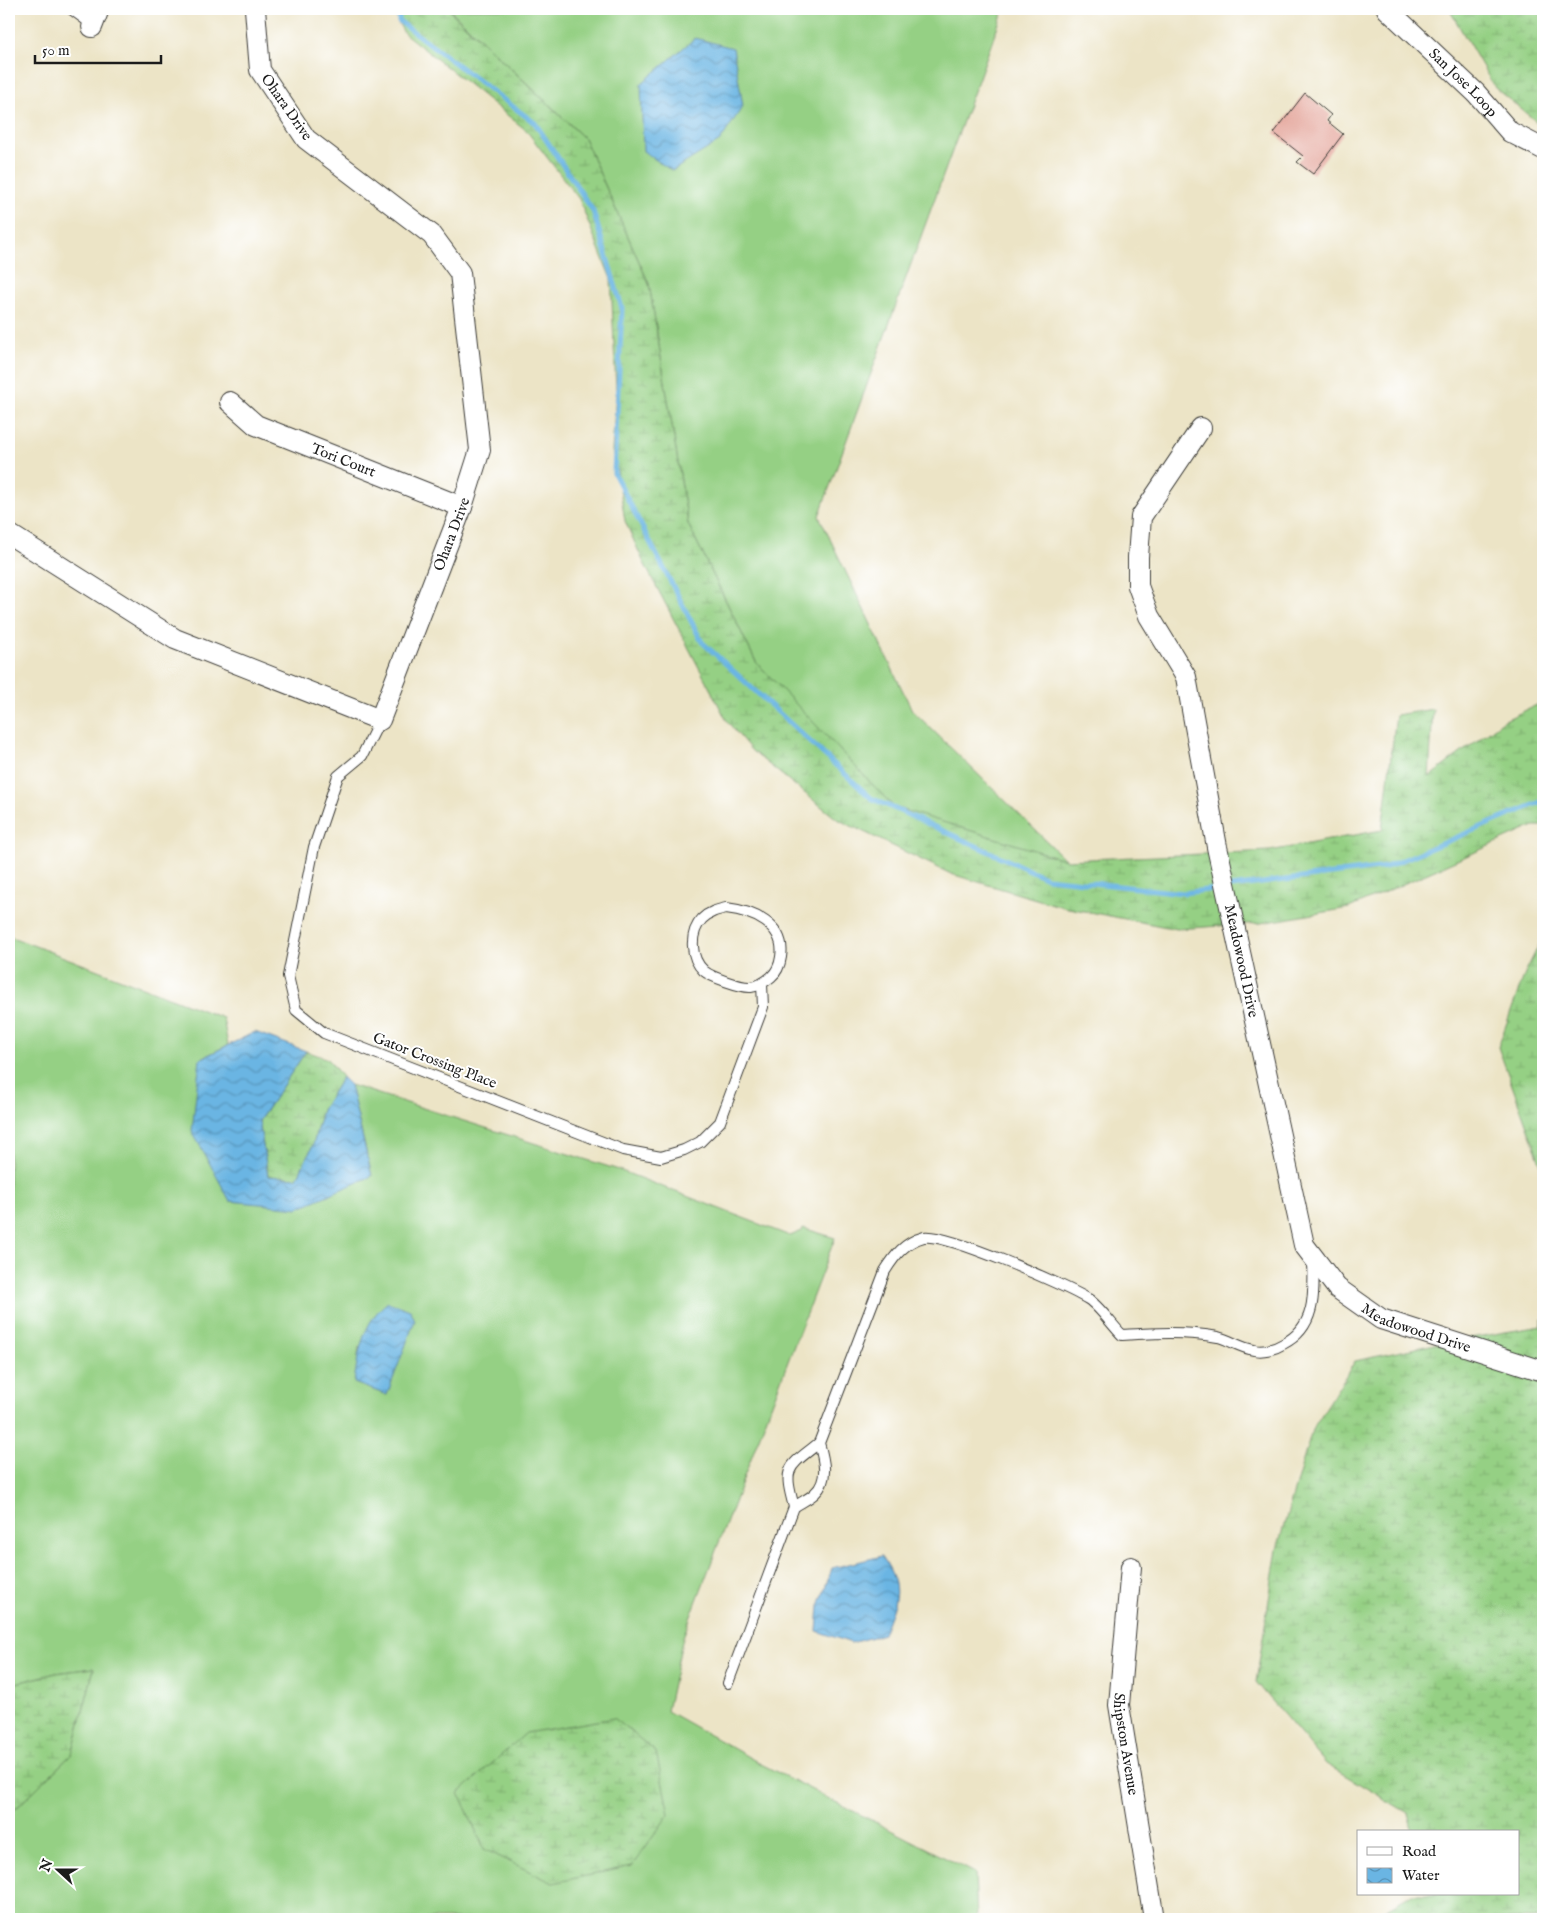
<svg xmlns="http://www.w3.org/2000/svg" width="1552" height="1928" font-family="'IM FELL English',serif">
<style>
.grass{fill:#95d084;stroke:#587650;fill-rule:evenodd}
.wetland{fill:url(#wetland-marsh);stroke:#587650}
.water{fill:url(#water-waves);stroke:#436880}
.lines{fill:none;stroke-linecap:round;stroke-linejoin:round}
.stream{stroke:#6ab5e3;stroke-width:5}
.building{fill:#e5a89e}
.service-casing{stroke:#3b3a36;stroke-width:12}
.minor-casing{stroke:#3b3a36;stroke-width:22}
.service{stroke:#fff;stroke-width:10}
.minor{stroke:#fff;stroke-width:20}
.labels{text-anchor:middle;stroke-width:4;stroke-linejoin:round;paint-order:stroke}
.street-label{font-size:15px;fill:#1c1c1c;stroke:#fff}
</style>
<defs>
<pattern id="wetland-marsh" width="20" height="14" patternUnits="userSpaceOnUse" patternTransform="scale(1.25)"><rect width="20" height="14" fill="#95d084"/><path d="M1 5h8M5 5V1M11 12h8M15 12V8" fill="none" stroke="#80b271"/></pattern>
<pattern id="water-waves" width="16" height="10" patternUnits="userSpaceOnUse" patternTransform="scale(1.25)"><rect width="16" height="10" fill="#6ab5e3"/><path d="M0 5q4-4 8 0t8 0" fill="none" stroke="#5692b7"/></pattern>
</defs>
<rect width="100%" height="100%" fill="#fff"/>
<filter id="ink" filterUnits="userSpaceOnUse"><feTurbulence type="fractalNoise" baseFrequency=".02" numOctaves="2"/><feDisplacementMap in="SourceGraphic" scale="10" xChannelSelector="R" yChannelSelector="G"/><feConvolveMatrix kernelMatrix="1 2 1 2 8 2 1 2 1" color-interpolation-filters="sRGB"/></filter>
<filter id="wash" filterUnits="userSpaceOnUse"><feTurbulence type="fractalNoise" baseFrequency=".0096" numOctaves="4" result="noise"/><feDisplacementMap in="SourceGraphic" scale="20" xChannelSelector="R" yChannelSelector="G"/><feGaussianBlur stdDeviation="1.12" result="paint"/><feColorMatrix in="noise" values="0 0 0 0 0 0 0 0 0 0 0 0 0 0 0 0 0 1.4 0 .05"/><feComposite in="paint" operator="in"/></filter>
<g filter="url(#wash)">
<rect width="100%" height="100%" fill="#ece4c6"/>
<path class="grass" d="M449,9h555l-185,507 93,194 154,150 -177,-54 -133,-144 -68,-138 -39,-240 -65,-146z
M9,936l214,82 5,27 -28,14 30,142 142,-25 -22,-91 269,85 171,66 12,-5 1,-3 32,10 -152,399 -16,74 94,53 214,109 2,46h-968v-104l63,-61 22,-86 -38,5 -47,12zM359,1347l28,48 -32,-12z"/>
<path class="wetland" d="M395,9h53l136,129 65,146 39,240 68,138 138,145 172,53 204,-9 112,-21 14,-115 37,-6 -4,68 74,-56 40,-19v124h-9l-185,82 -88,15 -84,6 -114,-22 -112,-33 -114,-55 -85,-68 -25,-30 -84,-160 -18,-40 -8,-51 -5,-19 4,-61 -5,-111 -32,-80 -53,-69 -122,-97 -5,-9z
M1449,9h94v111l-5,3 -43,-35z
M1543,937v233l-45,-123 27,-74z
M306,1051l22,8 14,18 -20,33 -9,35 -16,33 -29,-2 -9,-55z
M1543,1319v600h-175l44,-25h106v-62h-105l-5,-19 -82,-49 -70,-82 21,-133 35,-119 43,-69 80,-17 106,-18z
M94,1668l-22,86 -63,61v-130l47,-12z
M614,1718l42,34 13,62 -37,52 -79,17 -69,-34 -25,-56 67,-60z"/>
<path class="water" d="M695,38l38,10 10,58 -23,35 -48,30 -29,-20 -2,-67z
M255,1032l51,19 -47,70 9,55 29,2 16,-33 9,-35 20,-33 8,8 22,91 -74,32 -68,-7 -38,-70 8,-72z
M388,1302l22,8 5,10 -28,75 -33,-12c4,-30 9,-62 34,-81z
M882,1556c22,34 14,43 1,78l-32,9 -34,-12 2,-25 13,-38z"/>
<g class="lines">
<path class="stream" d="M399,9v12l136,102 58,88 29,97 -8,165 88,169 169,156 176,80 136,15 40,-5
M1231,887l155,-20 157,-66"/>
</g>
<g id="blocks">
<path class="building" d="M1305,93l26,22 -4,6 16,13 -30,40 -16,-12 6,-6 -29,-23z"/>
</g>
</g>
<g filter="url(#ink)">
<use href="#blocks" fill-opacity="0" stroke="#3b3a36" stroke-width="1"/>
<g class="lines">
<defs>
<path id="service" d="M71,9l22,16
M380,720l-18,36 -24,20 -24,71 -26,129 8,34 28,23 299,117 38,7 23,-7 16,-8 20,-20 43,-115 -1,-23
M726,908c27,3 60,17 55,49 -1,7 -4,15 -10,20 -6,5 -12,9 -20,10 -9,1 -40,-10 -47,-16 -14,-13 -15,-38 -2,-52 7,-7 15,-9 24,-11z
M794,1507c-11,-40 -7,-39 25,-64
M728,1683l66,-176c7,-5 15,-8 21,-14 14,-13 9,-33 4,-50l66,-172c10,-16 20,-29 39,-34 22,-4 141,48 164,62 10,6 25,27 34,36 32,-2 64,-4 96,2 12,3 23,11 36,13 9,2 21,-1 29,-6 34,-17 31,-52 30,-84"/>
<g id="minor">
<path id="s1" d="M1387,9l89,84 34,39 33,17"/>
<path d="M92,27l7,-18"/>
<path id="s2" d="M230,402l26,23 206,82"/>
<path id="s3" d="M1201,428l-60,89 -3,40v29l11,30 37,61 31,170 87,398 33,43 44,31 162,52"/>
<path id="s4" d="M9,534l166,105 205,81 82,-213 18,-57 -20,-177 -28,-38 -126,-96 -46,-69 -5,-61"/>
<path id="s5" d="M1131,1567l-12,138 35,214"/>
</g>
</defs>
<use href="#service" class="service-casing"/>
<use href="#minor" class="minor-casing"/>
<use href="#service" class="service"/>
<use href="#minor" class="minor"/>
</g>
</g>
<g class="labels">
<g class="street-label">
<text dy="5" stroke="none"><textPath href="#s1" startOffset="106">San Jose Loop</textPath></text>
<text transform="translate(287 107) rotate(55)" y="5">Ohara Drive</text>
<text dy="5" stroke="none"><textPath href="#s2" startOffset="129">Tori Court</textPath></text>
<text dy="5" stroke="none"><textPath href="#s4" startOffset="616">Ohara Drive</textPath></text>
<text dy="5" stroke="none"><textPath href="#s3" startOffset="569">Meadowood Drive</textPath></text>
<text transform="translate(435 1060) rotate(21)" y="5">Gator Crossing Place</text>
<text dy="5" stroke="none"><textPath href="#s3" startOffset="1004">Meadowood Drive</textPath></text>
<text dy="5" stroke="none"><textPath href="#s5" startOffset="178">Shipston Avenue</textPath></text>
</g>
</g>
<rect width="1552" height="1928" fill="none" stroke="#fff" stroke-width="30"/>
<rect x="1357" y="1830" width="162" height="65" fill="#ffffff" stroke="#a4a4a4"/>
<rect x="1367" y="1847" width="25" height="8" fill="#ffffff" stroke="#a4a4a4"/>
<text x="1402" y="1856" font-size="15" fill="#1c1c1c">Road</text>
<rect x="1367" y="1868" width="25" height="15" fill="url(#water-waves)" stroke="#a4a4a4"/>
<text x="1402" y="1880" font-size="15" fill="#1c1c1c">Water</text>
<g transform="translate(58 1870) rotate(291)" stroke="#ffffff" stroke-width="4" paint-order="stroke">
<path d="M0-4L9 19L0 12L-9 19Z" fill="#1c1c1c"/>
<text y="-8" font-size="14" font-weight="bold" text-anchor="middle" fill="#1c1c1c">N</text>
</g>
<path d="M35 55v8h126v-8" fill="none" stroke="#1c1c1c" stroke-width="2.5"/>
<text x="42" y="55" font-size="15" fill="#1c1c1c" stroke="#ffffff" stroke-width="4" paint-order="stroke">50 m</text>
</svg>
